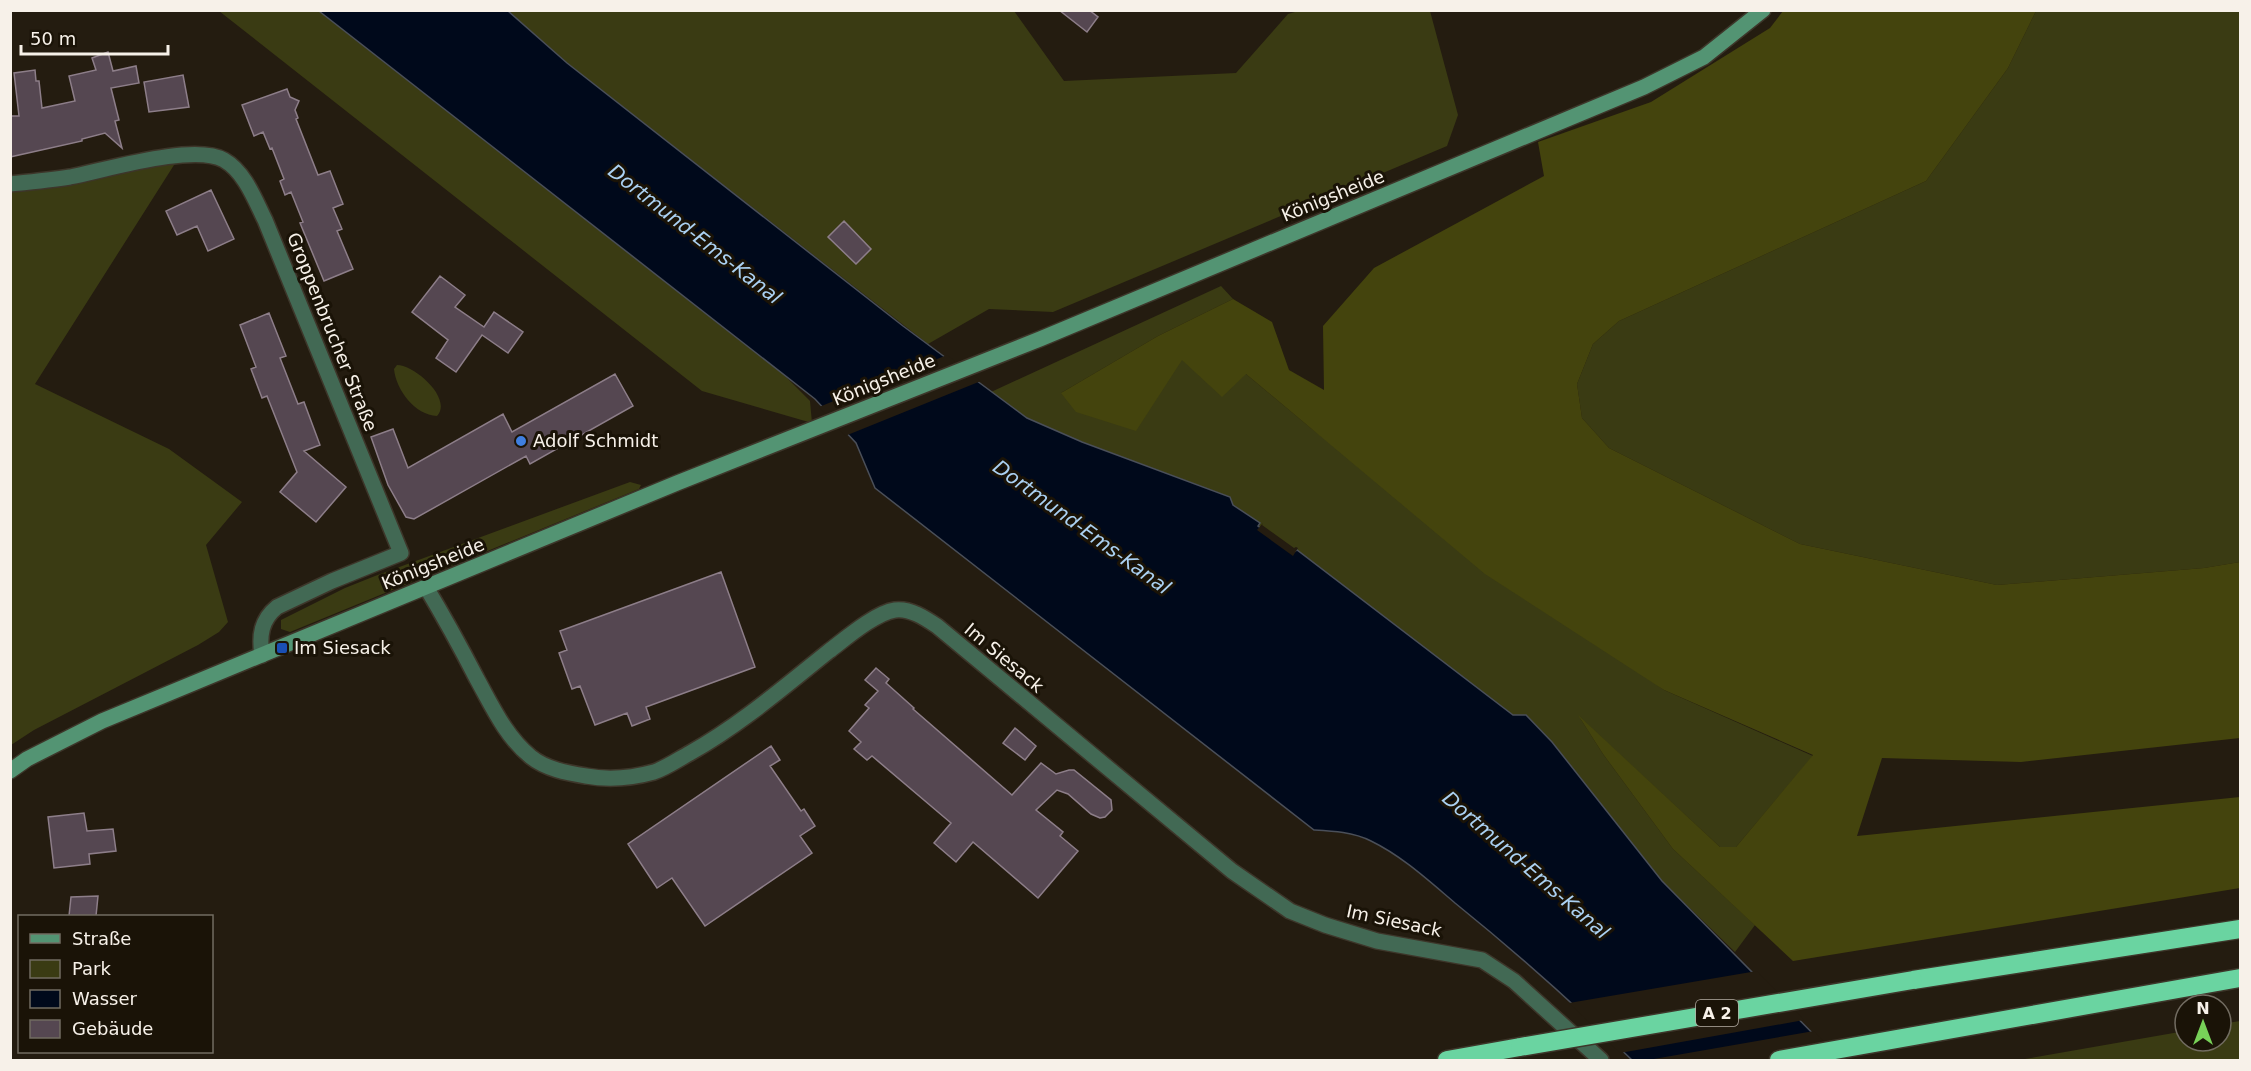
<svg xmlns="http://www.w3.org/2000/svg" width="2251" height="1071" font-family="'DejaVu Sans',sans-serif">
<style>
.green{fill:#3a3b13}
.forest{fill:#44440d}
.water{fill:#00091b;stroke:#4a4f59;stroke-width:1.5}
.pier{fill:#241c10}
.building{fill:#554751;stroke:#8d7e89;stroke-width:1.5}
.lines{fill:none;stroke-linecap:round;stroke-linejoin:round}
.street-casing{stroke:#3d362a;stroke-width:18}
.secondary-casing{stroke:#3d362a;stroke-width:18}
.highway-casing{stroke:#3d362a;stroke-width:21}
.street{stroke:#426954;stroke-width:15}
.secondary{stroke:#539473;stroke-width:15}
.highway{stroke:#6ad4a1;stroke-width:18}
.highway-bridge-casing{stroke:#3d362a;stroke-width:21;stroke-linecap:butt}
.highway-bridge{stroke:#6ad4a1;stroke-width:18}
.shop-dot{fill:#3f7fe0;stroke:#1a1307;stroke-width:2}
.transit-dot{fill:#1a4fb4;stroke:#1a1307;stroke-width:2}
.labels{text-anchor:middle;stroke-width:6;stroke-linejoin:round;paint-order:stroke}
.shield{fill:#1a1307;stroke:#b5aea5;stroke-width:1.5}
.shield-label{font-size:16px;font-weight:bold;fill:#f7f1e9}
.street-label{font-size:18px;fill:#f7f1e9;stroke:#1a1307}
.poi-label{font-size:18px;fill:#f7f1e9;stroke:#1a1307;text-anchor:start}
.water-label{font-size:20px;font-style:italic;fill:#abd1f2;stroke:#1a1307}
</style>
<rect width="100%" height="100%" fill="#241c10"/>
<path class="green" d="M1302,10l128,1 28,104 -11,31 -394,166 -64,-3 -61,35 -361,-281 -59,-52h506l50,70 172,-8 52,-59z
M219,11h100l465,364 26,26 2,22 -110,-32z
M2036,11h204v551l-36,6 -207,17 -197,-41 -191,-96 -27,-30 -5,-34 16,-40 26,-23 307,-140 82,-113z
M181,154l-146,230 134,65 73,53 -36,43 22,77 -9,10 -21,13 -164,85 -23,15v-561z
M1221,286l12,13 -75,37 -97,57 121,-34 64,15 66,55 352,261 149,66 -77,91h-16l-140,-129 23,36 70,95 82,76 -20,27 -73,-71 -110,-139 -26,-27h-13l-216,-165 -3,2 -36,-26 1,-3 -26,-18 -3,-8 -148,-55 -55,-24 -36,-26z
M397,365c18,0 56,34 40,51 -22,-1 -41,-26 -43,-47z
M630,482l11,3 -2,4 -349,143 -9,-3v-9l64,-32 30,-12z
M2240,1021v39h-221l166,-29v10h36v-17z"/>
<path class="forest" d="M1783,11h253l-28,57 -82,113 -307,140 -26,23 -16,40 5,34 27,30 191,96 197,41 207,-17 36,-6v176l-219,24 -139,-4 -25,78 383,-39v91l-447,73 -120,-112 -70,-95 -25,-39 142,132h16l77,-92 -149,-65 -179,-116 -239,-200 -24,23 -40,-37 -46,71 -60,-19 -15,-19 97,-57 75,-37 39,23 17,48 35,20 -1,-64 51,-58 170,-92 -6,-34 113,-40 119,-74z"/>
<path class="water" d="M319,11h189l59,52 336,263 124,92 55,24 148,55 3,8 27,18 -2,3 36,26 3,-2 216,165h13l26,27 110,139 177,179h-207c-57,-55 -115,-107 -177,-157 -26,-22 -53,-47 -84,-62 -18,-9 -38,-10 -57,-11l-439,-342 -19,-45 -41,-44z"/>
<path class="pier" d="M947,355l34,26 -136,55 -26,-29z
M1263,523l-1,2 32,23 2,-1 2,1 -5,8 -36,-26z
M1757,971l47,49 -184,33 -51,-50z
M1814,1031l28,29h-194z"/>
<path class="building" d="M1059,10h30l9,7 -11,15z
M108,52l5,19 23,-5 3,17 -28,5 8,32 -4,1 7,27 -17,-15 -23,6v2l-72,16v-41h9l-5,-43 21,-3 1,11h3l3,27 33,-7 -6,-25 27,-6 -4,-12z
M183,75l6,32 -40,5 -5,-30z
M287,89l3,8 9,4 -4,9 3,8 -2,1 22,56 12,-4 13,33 -10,4 9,21 -5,2 16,38 -29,12 -24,-58 3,-1 -12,-30 -6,3 -5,-14 4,-2 -12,-31 -2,1 -7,-17 -9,4 -12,-31z
M211,190l23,49 -26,12 -11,-25 -20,9 -11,-24z
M844,221l27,28 -15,15 -28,-27z
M440,276l25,19 -10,12 29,20 10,-15 29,20 -15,21 -26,-18 -26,37 -20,-14 12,-18 -36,-28z
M269,313l17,43 -6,2 18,46 6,-2 16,43 -16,6 42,36 -30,35 -36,-30 17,-20 -30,-76 -5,2 -11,-29 5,-2 -16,-42z
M615,374l18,32 -103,58 -4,-8 -112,63 -8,-2 -18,-32 -17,-48 22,-8 15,39 95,-54 9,18z
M721,572l34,95 -109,40 4,12 -18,7 -5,-13 -32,12 -15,-39 -8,3 -13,-36 8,-3 -7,-19z
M876,668l13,11 -3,4 28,25 -1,1 99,86 29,-32 15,11 13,-4h5l37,30 1,10 -7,7 -5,1 -9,-4 -23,-20 -11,-4 -21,20 27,22 -3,4 18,15 -40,47 -65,-56 -17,20 -22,-19 17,-20 -79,-67 -5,4 -13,-11 7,-7 -12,-11 20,-23 -4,-3 13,-14 -13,-11z
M1015,728l21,18 -11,14 -22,-17z
M771,746l9,14 -10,6 31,45 3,-2 11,17 -15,10 12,17 -107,73 -33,-48 -15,10 -29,-44z
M84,813l3,18 26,-2 3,22 -27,3 1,10 -36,4 -6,-51z
M98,896l-2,20h-27l2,-19z"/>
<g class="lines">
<defs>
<path id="street" d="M10,184c20,-2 41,-4 60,-7 36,-7 124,-34 154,-17 21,12 31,40 41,60l136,333 -69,28 -55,26c-16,13 -18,29 -15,48
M426,587c18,30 35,61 51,92 15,27 29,58 54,78 15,12 36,16 55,19 22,4 46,2 68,-4 12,-4 25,-13 36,-19 50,-28 94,-66 139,-102 16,-12 46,-38 66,-41 15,-2 30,8 42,16l295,245 58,40 35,14 52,16 105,19 32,21 87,79"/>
<path id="secondary" d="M10,771l17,-12 75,-38 575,-238 363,-144 604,-252 60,-30 59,-47"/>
<path id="highway" d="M1913,980l327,-51
M1447,1060l73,-13
M1779,1060l461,-82"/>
</defs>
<use href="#street" class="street-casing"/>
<use href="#secondary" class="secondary-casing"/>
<use href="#highway" class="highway-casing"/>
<use href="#street" class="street"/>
<use href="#secondary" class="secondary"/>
<use href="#highway" class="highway"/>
<defs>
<path id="highway-bridge" d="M1520,1047l393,-67"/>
</defs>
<use href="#highway-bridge" class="highway-bridge-casing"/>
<use href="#highway-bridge" class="highway-bridge"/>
</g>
<circle class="shop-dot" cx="521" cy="441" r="6"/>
<rect class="transit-dot" x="276" y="642" width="12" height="12" rx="3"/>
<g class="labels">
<rect class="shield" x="1696" y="1000" width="42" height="26" rx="4.5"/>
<g class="shield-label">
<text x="1717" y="1019">A 2</text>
</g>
<g class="street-label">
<text transform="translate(1333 196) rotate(-22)" y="6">Königsheide</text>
<text transform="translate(332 332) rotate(68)" y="6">Groppenbrucher Straße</text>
<text transform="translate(884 380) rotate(-22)" y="6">Königsheide</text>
<text transform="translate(433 564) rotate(-22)" y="6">Königsheide</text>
<text transform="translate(1004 658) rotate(40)" y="6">Im Siesack</text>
<text transform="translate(1394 921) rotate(12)" y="6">Im Siesack</text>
</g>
<g class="poi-label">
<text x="533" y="447">Adolf Schmidt</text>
<text x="294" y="654">Im Siesack</text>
</g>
<g class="water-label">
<text transform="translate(695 234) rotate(38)" y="7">Dortmund-Ems-Kanal</text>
<text transform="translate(1082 527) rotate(36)" y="7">Dortmund-Ems-Kanal</text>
<text transform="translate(1526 865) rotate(41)" y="7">Dortmund-Ems-Kanal</text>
</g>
</g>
<rect width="2251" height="1071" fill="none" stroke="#f7f1e9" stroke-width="24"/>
<rect x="18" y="915" width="195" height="138" fill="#1a1307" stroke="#726c61" stroke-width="1.5"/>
<rect x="30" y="934" width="30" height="9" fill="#539473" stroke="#726c61" stroke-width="1.5"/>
<text x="72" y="945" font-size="18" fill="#f7f1e9">Straße</text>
<rect x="30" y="960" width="30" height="18" fill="#3a3b13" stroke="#726c61" stroke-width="1.5"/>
<text x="72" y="975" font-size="18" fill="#f7f1e9">Park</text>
<rect x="30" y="990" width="30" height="18" fill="#00091b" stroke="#726c61" stroke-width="1.5"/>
<text x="72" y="1005" font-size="18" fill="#f7f1e9">Wasser</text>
<rect x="30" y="1020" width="30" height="18" fill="#554751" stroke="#726c61" stroke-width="1.5"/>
<text x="72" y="1035" font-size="18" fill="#f7f1e9">Gebäude</text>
<g transform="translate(2203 1023)"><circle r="28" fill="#1a1307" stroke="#726c61" stroke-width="1.5"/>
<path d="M0-4.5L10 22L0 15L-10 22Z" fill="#78d158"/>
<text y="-9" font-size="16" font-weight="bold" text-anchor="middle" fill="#f7f1e9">N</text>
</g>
<path d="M21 45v9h147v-9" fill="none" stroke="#f7f1e9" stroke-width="3"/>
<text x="30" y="45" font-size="18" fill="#f7f1e9" stroke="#1a1307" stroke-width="4.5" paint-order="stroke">50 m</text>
</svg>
